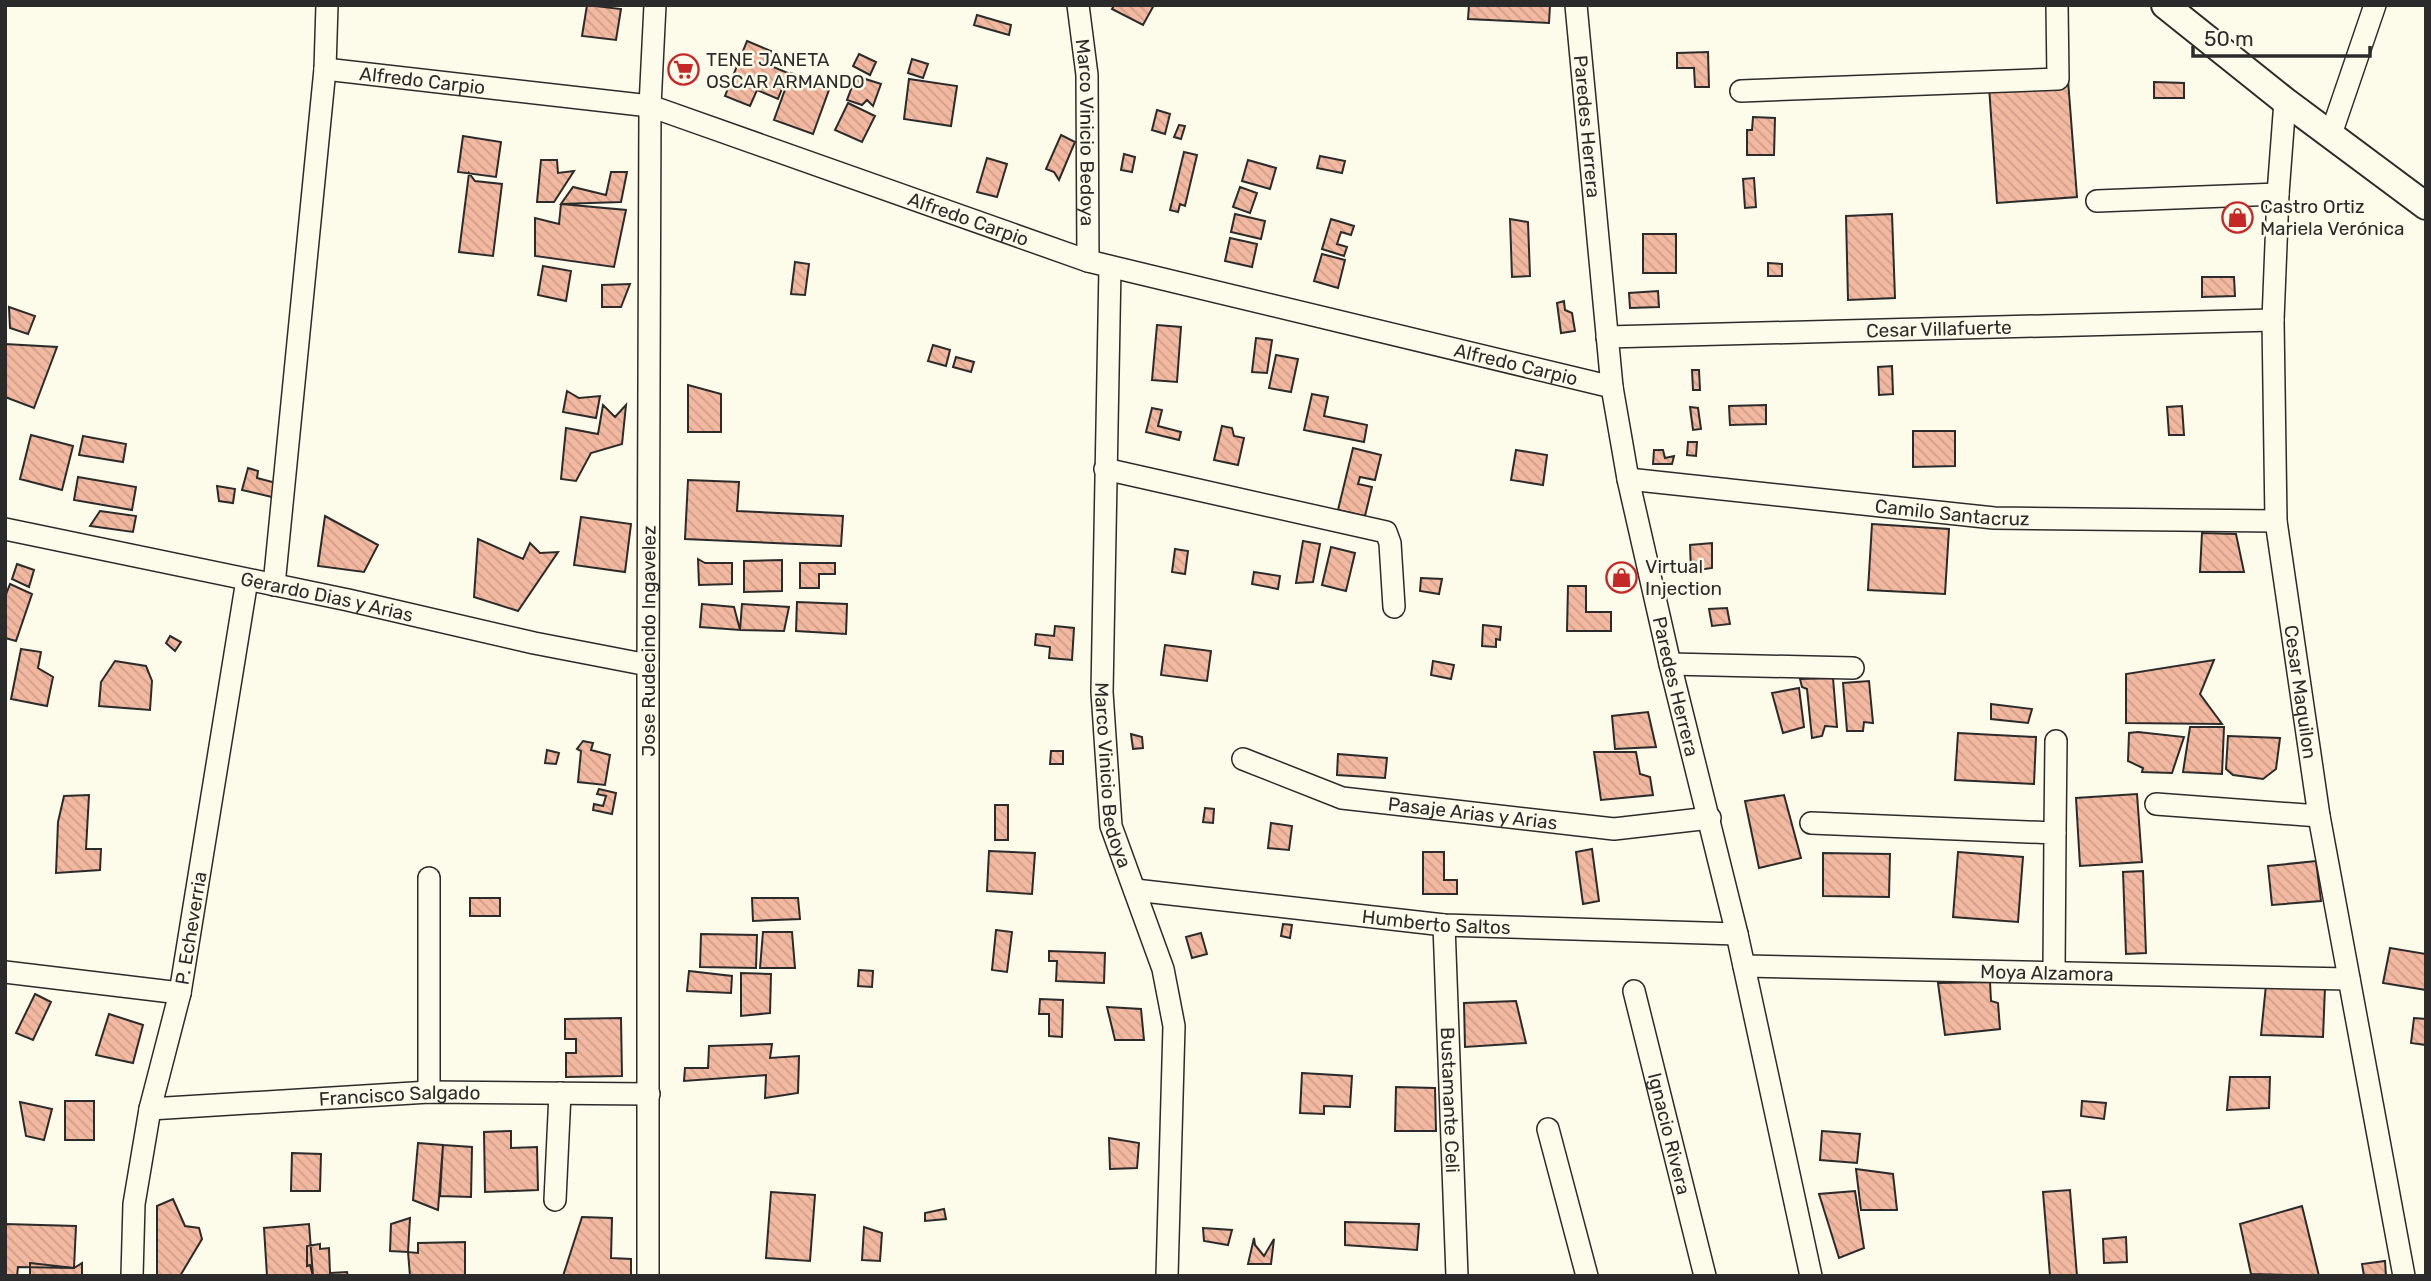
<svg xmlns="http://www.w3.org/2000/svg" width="2431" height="1281" font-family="Rubik,sans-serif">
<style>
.building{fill:url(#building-back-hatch);stroke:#2b2b2b;stroke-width:2}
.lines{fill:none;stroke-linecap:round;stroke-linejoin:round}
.minor-casing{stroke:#2b2b2b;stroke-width:24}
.tertiary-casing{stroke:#2b2b2b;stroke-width:30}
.minor{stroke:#fdfbea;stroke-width:21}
.tertiary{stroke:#fdfbea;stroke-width:26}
.labels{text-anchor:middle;stroke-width:5;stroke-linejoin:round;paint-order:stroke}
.poi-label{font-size:19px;fill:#2b2b2b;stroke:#fdfbea;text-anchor:start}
.street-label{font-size:19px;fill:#2b2b2b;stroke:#fdfbea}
</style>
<defs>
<pattern id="building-back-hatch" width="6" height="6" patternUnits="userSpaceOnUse" patternTransform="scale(1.75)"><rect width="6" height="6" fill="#f2b8a0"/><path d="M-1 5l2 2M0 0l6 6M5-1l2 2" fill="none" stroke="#d09e8a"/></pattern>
</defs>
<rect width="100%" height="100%" fill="#fdfbea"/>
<path class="building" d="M587,5l34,4 -5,31 -34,-4z
M1114,5h40l-11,20 -31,-16z
M1469,5h81l-1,18 -81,-4z
M977,15l34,10 -2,10 -35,-10z
M747,41l24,10 -5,13 22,9 -10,26 -21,-9 -7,16 -25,-10z
M1708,52l1,35h-14l-1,-19h-17v-15z
M859,54l17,8 -6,13 -17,-9z
M912,59l16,5 -5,14 -15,-5z
M791,73l39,14 -17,47 -39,-14z
M856,76l25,8 -8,22 -6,-6 -5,5 -15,-5z
M909,79l48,7 -6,40 -47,-7z
M2068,80l9,117 -80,6 -8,-117z
M2154,82l30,1v15h-30z
M848,103l27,13 -13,26 -27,-12z
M1157,110l13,4 -5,20 -13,-4z
M1753,117l22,1 -1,37h-27v-25h5z
M1179,125l6,1 -4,13 -7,-2z
M1061,135l14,7 -16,38 -5,-8 -8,-3z
M463,136l38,6 -5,35 -38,-5z
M1184,152l13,3 -12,51 -5,-2 -2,8 -8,-2z
M1124,154l11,3 -3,15 -11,-2z
M1320,156l25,5 -3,12 -25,-5z
M987,158l20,6 -10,33 -20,-5z
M541,160h16l1,13 16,-2 -20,31h-17z
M1248,160l28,8 -6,21 -28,-8z
M611,172h16l-6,30 -60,2 12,-17 33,8z
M469,173l6,8 27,3 -9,72 -34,-4z
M1754,178l2,29 -11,1 -2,-29z
M1240,187l17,6 -7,20 -17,-6z
M561,204l65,6 -12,57 -79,-11v-38l24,6z
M1235,214l30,7 -4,18 -30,-7z
M1892,214l3,84 -47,2 -2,-84z
M1331,219l23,7 -3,9 -10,-3 -4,12 10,3 -3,9 -22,-7z
M1510,219l18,3 2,54 -18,1z
M1643,234h33v39h-33z
M1230,238l27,6 -5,23 -27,-6z
M1322,254l23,6 -7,28 -24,-7z
M795,262l14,2 -4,31 -14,-1z
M1768,263l14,1v12h-14z
M543,266l28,5 -5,30 -28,-6z
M2202,277h32l1,19 -33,1z
M630,284l-9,23h-19v-22z
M1658,291l1,16 -29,1 -1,-15z
M1564,301l1,9 7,3 3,18 -14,2 -4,-30z
M9,307l26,9 -7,18 -18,-6z
M1157,325l24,2 -4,55 -25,-2z
M1256,338l16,2 -5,33 -15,-1z
M5,344l52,3 -23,61 -29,-11z
M933,345l17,5 -4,16 -18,-5z
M1276,355l22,4 -7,33 -22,-4z
M956,357l18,5 -3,10 -18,-5z
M1892,366l1,28 -14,1 -1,-28z
M1692,370h7l1,20h-7z
M688,385l33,9v38h-33z
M567,391l12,7 21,-2 -4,22 -33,-6z
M1312,394l16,3 -4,19 43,9 -3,17 -60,-12z
M603,405l12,12 11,-12 -4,39 -31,9 -15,28 -15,-2 5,-51 32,6z
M1766,405v19l-36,1 -1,-19z
M2182,406l2,29h-15l-2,-28z
M1690,407l8,1 3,21 -8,1z
M1152,408l10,2 -4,16 23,6 -2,8 -33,-8z
M1222,426l10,2 2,8 10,2 -6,27 -24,-5z
M1913,431h42v35l-42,1z
M31,435l42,11 -11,44 -42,-11z
M83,436l43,8 -3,18 -44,-7z
M1688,442h9l-1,14 -9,-1z
M1353,448l28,7 -6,25 -15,-3 -2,7 14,3 -7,29 -27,-6z
M1516,450l31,5 -4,30 -32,-5z
M1654,450h9l2,8 9,-2 -2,8h-19z
M248,468l10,3 -1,7 19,5 -4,14 -30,-7z
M78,477l58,10 -4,23 -58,-10z
M688,480l51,2 -2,29 106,5 -2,30 -156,-7z
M217,486l18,3 -2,14 -14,-2z
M100,511l36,5 -3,16 -43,-6z
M325,516l53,29 -14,27 -46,-6z
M581,517l50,7 -6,48 -51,-7z
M1872,524l77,5 -4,65 -77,-4z
M2202,533l34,1 8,38h-44z
M478,539l45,20 7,-16 10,10 18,-1 -40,59 -44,-14z
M1303,541l17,3 -7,38 -17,1z
M1712,543v25l-21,3 -1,-26z
M1331,547l24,6 -9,38 -24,-6z
M1175,549l13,2 -3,23 -13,-2z
M698,559l7,4h27v21l-33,1z
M782,560v31l-38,1v-31z
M800,563h35v11h-16v14h-19z
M17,564l17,6 -5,17 -17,-8z
M1254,572l26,4 -2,13 -26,-5z
M1421,578l21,1 -3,15 -19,-3z
M10,584l22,10 -16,47 -11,-3v-41z
M1568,586h18v26h25v19h-44z
M797,602l50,2 -1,30 -50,-3z
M702,604l32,3 6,23 -40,-3z
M742,604l47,3 -5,24 -44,-1z
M1727,608l3,16 -18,2 -3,-17z
M1483,625l18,2 -1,13 -4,-1v8l-14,-1z
M1055,626l19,2 -2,32 -23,-2 1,-11 -15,-2 1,-11 18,2z
M170,636l11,6 -6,9 -9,-8z
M1165,645l46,6 -4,30 -46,-6z
M21,649l20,3 -3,16 15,9 -6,29 -36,-7z
M2214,660l-14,34 22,30 -96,-1v-49z
M115,661l31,5 6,15 -2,29 -51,-4 2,-24z
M1433,661l21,4 -3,14 -20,-4z
M1833,678l4,49 -12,-1 -3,10 -10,2 -5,-49 -5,-2 -2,-8z
M1869,681l4,42 -9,-1 -1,9h-16l-4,-48z
M1799,688l5,39 -21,6 -11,-40z
M1991,704l41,5 -4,14 -37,-4z
M1648,712l8,35 -41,2 -3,-33z
M2190,727h34l-2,47 -39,-2z
M2138,732l46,5 -12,36 -30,-1 1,-4 -15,-7 1,-28z
M1958,733l78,4 -2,47 -79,-4z
M1131,734l11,3 1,11 -10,1z
M2228,736l52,2 -4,31 -13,10 -30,-4 -7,-6z
M583,741l10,2 -2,7 19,5 -5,30 -27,-3 3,-31 -4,-2z
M547,750l12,3 -3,11 -11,-1z
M1051,751h12v13h-13z
M1594,752h42l4,22 10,3 3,18 -52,5z
M1338,754l49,4 -2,20 -48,-3z
M599,789l17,4 -4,21 -19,-4 1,-6 9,2 3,-10 -9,-2z
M2137,794l5,68 -62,4 -4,-68z
M89,795l-3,54h15l-1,21 -44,3 2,-51 6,-26z
M1784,795l17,63 -42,10 -14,-67z
M995,805h13v35h-13z
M1205,808l9,1 -1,14 -10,-1z
M1271,823l21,3 -3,24 -21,-2z
M1592,849l7,52 -16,3 -7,-52z
M989,851l46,2 -3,41 -45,-3z
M1423,852h21v28h13v14h-34z
M1958,852l65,5 -5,65 -65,-5z
M1823,853l67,1 -1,43 -66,-1z
M2316,861l5,40 -49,4 -4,-39z
M2143,871l3,82 -20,1 -3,-82z
M470,898h30v18h-30z
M752,898h46l2,21 -47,2z
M1283,924l9,1 -2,13 -9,-2z
M996,930l16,2 -5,40 -15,-2z
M763,932h29l3,36h-35z
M1201,933l6,21 -15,4 -6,-21z
M701,934l56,1 -1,33 -56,-1z
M2390,948l36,6v36l-43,-7z
M1049,951l56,2 -1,30 -48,-2 1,-20h-8z
M859,970l14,1 -1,16 -14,-1z
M689,971l43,5 -1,17 -44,-2z
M741,973l30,1 -1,39 -29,3z
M1990,982l1,19 7,2 2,26 -55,6 -7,-52z
M2266,985l59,2 -2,50 -62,-2z
M35,994l16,8 -18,38 -17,-7z
M1040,999l23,1 -1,37 -13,-1v-22h-10z
M1516,1001l10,42 -61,4 -1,-44z
M1107,1007l34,2 3,31h-29z
M109,1014l34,11 -10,38 -37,-8z
M621,1018l1,58 -56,1v-24h10v-14h-11v-20z
M2414,1018l12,1v26l-15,-2z
M772,1044l-2,14 29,-2 -1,37 -33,5 1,-23 -82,6 1,-13h23l1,-22z
M1302,1073l50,3 -2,31 -26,-1v8l-24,-1z
M2230,1077h40l-1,31 -42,2z
M1396,1087l39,1 1,43h-41z
M65,1101h29v39h-29z
M2082,1101l24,2 -2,16 -23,-3z
M20,1102l32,7 -8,31 -18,-4z
M511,1131v17l26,-1 1,43 -53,2 -1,-60z
M1822,1131l38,3 -3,29 -37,-3z
M1109,1138l30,5 -2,25 -27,1z
M418,1143l25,2 -5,65 -25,-10z
M443,1145l29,2 -1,50 -31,-1z
M292,1153l29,1 -1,37h-29z
M1856,1169l37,5 4,36h-36z
M2070,1190l7,86h-27l-7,-84z
M1855,1191l9,57 -25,10 -20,-64z
M771,1192l44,3 -5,66 -44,-3z
M173,1199l12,27 14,2 3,11 -22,37h-23v-70z
M2302,1206l17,70 -68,-2 -11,-50z
M944,1209l2,10 -21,2v-8z
M582,1217l30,1 -1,40 20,1v17h-68z
M410,1218l-2,34 -18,-1 1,-27z
M1345,1222l74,2 -2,26 -72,-5z
M5,1224l71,2 -2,42 -56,-1 -1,9h-12z
M309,1224l4,52h-46l-3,-48z
M864,1227l18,6 -2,28 -18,-1z
M1203,1228l29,2 -4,15 -24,-4z
M2126,1237l1,25 -23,1 -1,-24z
M1254,1238l1,7 9,11 10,-17 -3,25h-23z
M465,1242v34h-55l-2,-24 10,1v-10z
M320,1244v5l9,-1 1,25 17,-1 1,4h-35l-3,-11 -3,1v-20z
M2385,1261l1,15h-22l-2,-12z
M30,1263l44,5 8,-5v13h-52z"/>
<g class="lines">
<defs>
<g id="minor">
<path id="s1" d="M1078,5l9,70 1,186"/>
<path id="s2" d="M1576,5l36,382 16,92 42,185 67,270 74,342"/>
<path id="s3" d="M325,69l325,37 438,155 524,126"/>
<path d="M1741,91l317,-12 -1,-74"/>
<path id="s4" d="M2285,101l-7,93 -5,126 3,201 43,295 85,460"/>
<path d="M2331,134l44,-129"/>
<path d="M2097,201l181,-7"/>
<path id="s5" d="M1110,267l-8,425 9,134 52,143 11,57 -7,250"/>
<path id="s6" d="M1607,337l666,-17"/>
<path d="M1105,469l281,63 4,11 4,64"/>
<path id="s7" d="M1628,479l366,39 282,3"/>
<path id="s8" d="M5,529l343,71 186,43 114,22"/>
<path d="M274,585l51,-516 2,-64"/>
<path d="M1670,664l183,4"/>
<path id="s9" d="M1243,759l99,39 272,31 96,-11"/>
<path d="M2156,804l163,12"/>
<path d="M1811,823l244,10 -1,139"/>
<path d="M2055,833l1,-92"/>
<path d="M429,878v214"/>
<path id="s10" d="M1135,890l309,35 293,9"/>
<path id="s11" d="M1444,925l13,351"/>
<path id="s12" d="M1744,966l605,13"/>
<path d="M5,972l175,21"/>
<path id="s13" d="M1634,991l71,285"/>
<path id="s14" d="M150,1109l279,-17 220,2"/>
<path d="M1548,1129l39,147"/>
<path d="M555,1200l5,-107"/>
<path id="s15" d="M132,1276l2,-72 16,-95 30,-116 67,-413"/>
<path id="s16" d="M648,1276v-611l2,-559 5,-101"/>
</g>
<path id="tertiary" d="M2165,5l120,96 141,105"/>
</defs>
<use href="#minor" class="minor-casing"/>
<use href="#tertiary" class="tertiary-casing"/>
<use href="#minor" class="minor"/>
<use href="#tertiary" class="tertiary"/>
</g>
<defs>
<symbol id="supermarket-ring" viewBox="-11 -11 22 22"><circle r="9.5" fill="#fdfbea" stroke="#c62828" stroke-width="1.5"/><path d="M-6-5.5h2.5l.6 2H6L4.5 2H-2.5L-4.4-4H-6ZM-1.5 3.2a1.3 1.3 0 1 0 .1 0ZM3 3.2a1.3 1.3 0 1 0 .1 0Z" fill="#c62828"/></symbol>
<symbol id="shop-ring" viewBox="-11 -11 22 22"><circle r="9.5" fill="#fdfbea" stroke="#c62828" stroke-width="1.5"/><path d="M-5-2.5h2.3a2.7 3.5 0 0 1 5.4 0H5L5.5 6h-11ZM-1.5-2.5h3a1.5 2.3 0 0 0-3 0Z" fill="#c62828"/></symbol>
</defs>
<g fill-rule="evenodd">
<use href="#supermarket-ring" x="666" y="52" width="35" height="35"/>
<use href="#shop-ring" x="2220" y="200" width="35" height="35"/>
<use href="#shop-ring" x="1604" y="560" width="35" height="35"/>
</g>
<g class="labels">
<g class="poi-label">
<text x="706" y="66">TENE JANETA<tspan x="706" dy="22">OSCAR ARMANDO</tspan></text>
<text x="2260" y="213">Castro Ortiz<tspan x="2260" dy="22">Mariela Verónica</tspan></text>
<text x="1645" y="573">Virtual<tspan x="1645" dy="22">Injection</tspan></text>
</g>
<g class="street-label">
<text dy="7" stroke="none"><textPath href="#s3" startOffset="98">Alfredo Carpio</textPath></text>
<text dy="7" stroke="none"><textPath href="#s2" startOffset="122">Paredes Herrera</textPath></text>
<text dy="7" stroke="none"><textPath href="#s1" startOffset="128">Marco Vinicio Bedoya</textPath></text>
<text dy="7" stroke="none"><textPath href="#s3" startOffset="665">Alfredo Carpio</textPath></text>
<text dy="7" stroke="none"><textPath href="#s6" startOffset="332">Cesar Villafuerte</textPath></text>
<text dy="7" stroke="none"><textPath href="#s3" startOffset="1232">Alfredo Carpio</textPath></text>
<text dy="7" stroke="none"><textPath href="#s7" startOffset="326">Camilo Santacruz</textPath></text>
<text dy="7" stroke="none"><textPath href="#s8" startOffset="329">Gerardo Dias y Arias</textPath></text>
<text dy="7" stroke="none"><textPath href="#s16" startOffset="635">Jose Rudecindo Ingavelez</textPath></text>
<text dy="7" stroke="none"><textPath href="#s2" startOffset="690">Paredes Herrera</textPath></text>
<text dy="7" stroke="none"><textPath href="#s4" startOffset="593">Cesar Maquilon</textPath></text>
<text dy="7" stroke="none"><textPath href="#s5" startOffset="509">Marco Vinicio Bedoya</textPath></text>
<text dy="7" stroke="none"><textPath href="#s9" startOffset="238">Pasaje Arias y Arias</textPath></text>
<text dy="7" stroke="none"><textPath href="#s10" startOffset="303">Humberto Saltos</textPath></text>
<text dy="7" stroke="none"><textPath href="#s15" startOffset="354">P. Echeverria</textPath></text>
<text dy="7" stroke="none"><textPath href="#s12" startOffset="303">Moya Alzamora</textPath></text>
<text dy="7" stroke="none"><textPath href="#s14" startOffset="250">Francisco Salgado</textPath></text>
<text dy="7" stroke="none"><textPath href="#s11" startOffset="175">Bustamante Celi</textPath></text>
<text dy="7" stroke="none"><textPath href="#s13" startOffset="147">Ignacio Rivera</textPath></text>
</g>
</g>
<rect width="2431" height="1281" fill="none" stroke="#2b2b2b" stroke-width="14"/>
<path d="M2193 46v10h177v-10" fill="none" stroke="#2b2b2b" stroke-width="3.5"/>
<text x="2204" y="46" font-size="21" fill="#2b2b2b" stroke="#fdfbea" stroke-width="5" paint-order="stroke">50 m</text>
</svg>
